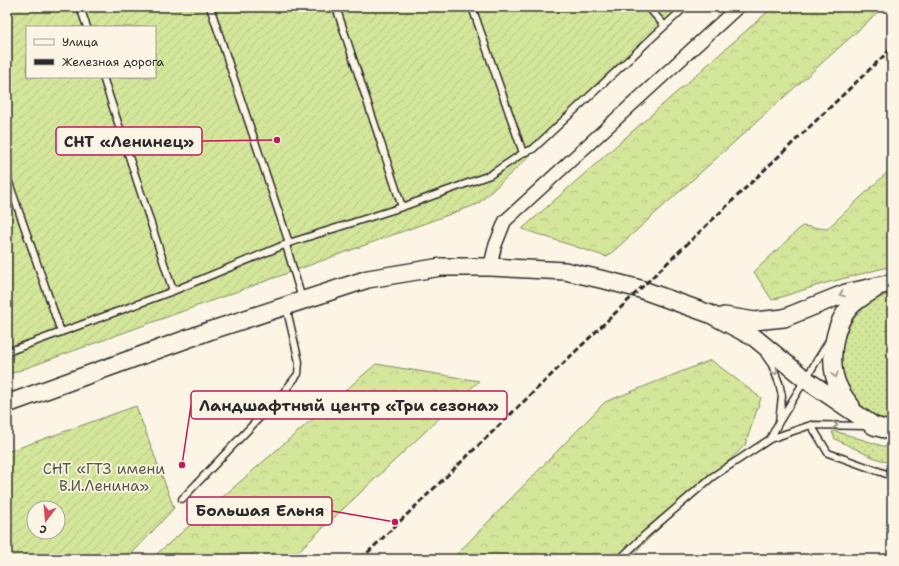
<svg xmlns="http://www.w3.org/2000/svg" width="899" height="566" font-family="'Shantell Sans',sans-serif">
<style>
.grass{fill:url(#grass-dots);stroke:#7f8862}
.forest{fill:url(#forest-crowns);stroke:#7f8862}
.garden{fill:url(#garden-furrows);stroke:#7f8862;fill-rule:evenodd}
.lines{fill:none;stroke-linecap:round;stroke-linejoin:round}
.lane-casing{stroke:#2b2b2b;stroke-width:9}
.street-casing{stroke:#2b2b2b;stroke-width:15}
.secondary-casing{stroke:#2b2b2b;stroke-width:20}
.lane{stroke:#fcf5e5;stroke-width:6}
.street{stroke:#fcf5e5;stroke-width:12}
.secondary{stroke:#fcf5e5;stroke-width:17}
.rail{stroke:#2b2b2b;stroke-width:3;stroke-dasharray:6 3;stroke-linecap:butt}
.oneway{stroke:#949088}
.labels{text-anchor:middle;stroke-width:3.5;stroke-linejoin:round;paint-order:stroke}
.park-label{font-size:15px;fill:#555a47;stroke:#fcf5e5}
.leader{fill:none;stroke:#c2185b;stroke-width:1.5}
.callout-dot{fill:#c2185b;stroke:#fcf5e5;stroke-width:1.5}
.callout{fill:#fcf5e5;stroke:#c2185b;stroke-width:1.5}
.callout-label{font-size:16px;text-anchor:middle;font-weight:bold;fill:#2b2b2b}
</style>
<defs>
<pattern id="grass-dots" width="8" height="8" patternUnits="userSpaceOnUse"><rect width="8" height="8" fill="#d3e69a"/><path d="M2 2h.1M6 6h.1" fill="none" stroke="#b5c585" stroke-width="1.8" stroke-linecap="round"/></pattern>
<pattern id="forest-crowns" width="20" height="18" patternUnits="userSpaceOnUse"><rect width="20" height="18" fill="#d3e69a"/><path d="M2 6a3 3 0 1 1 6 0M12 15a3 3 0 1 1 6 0" fill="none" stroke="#b5c585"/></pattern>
<pattern id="garden-furrows" width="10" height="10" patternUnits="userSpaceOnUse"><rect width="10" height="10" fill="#d3e69a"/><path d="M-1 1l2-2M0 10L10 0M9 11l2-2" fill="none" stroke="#b5c585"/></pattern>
</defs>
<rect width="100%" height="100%" fill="#fcf5e5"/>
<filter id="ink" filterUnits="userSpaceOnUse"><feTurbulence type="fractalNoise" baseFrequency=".025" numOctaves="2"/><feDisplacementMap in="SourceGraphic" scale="8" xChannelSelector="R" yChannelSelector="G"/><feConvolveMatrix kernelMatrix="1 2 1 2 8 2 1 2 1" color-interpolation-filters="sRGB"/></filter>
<g filter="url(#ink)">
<path class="grass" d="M892,293v129c-40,-11 -61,-49 -46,-88 5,-13 12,-23 24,-31 7,-4 13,-8 22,-10z
M835,431l57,18v15l-22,-8 -35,-17 -3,-7z"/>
<path class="forest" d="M773,7h111l-277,250 -85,-28z
M892,168v98l-70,18 -50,16 -18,-28 48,-46 25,3z
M711,360l50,38 -16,47 -117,114h-176l153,-157z
M376,364l103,17 -189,178h-139z"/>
<path class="garden" d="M7,7h683l-212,197 -471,171zM27,27h128v50h-128z
M136,406l38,102 -47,51h-120v-107zM34,508h24v24h-24z"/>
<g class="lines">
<defs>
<path id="lane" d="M80,7l7,20
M210,7l79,236
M336,7l66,200
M472,7l51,146
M648,7l17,19
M103,77l70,214
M7,177l54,155
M286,245l16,54
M7,352l166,-61 116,-48 113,-36 88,-32 33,-22 10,-4 152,-142
M765,355l7,10 7,18 3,13 -3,26 -9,17
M779,422l50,-81
M811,425l17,28 64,23
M182,499l102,-107 14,-18 1,-12 -13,-56
M620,559l26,-25 66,-57 58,-38 41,-14 55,1"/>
<path id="street" d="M490,267l5,-21 10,-25 233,-214"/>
<path id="secondary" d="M724,316l31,5 29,-3 62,-25 46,-10
M7,404l202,-73 159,-52 73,-12h49l75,4 44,10 31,8 70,25 45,24 50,41 69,47 18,5
M851,406c-4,-5 -8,-10 -11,-16 -13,-23 -8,-66 12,-85 6,-6 15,-11 23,-16"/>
</defs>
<use href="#lane" class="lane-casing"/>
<use href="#street" class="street-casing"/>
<use href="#secondary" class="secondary-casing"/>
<use href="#lane" class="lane"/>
<use href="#street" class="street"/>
<use href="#secondary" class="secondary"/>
<path class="rail" d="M361,559l279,-270 252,-241"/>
</g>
<defs><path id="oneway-chevron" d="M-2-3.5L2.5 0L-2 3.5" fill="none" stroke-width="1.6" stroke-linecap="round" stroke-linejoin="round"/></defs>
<g class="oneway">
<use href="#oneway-chevron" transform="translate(842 294) rotate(160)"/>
<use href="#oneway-chevron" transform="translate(775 372) rotate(69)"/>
<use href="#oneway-chevron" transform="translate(835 375) rotate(77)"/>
<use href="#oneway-chevron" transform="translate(835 425)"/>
</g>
</g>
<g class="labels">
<g class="park-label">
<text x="104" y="474">СНТ «ГТЗ имени<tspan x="104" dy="17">В.И.Ленина»</tspan></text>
</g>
</g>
<path class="leader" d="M277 140L202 141M182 465L191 405M395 522L332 511"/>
<g class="callout-dot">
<circle cx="277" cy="140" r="4"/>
<circle cx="182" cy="465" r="4"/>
<circle cx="395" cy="522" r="4"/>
</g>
<g class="callout">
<rect x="56" y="127" width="146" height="28" rx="4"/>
<rect x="191" y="391" width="316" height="28" rx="4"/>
<rect x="187" y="497" width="145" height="28" rx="4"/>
</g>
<g class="callout-label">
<text x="129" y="147">СНТ «Ленинец»</text>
<text x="349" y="411">Ландшафтный центр «Три сезона»</text>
<text x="260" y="516">Большая Ельня</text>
</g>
<rect width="899" height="566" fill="none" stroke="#fcf5e5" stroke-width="24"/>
<rect x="12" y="12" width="875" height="542" fill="none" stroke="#2b2b2b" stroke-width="1.5" filter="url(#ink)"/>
<rect x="26" y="26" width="130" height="52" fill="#fcf5e5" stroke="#a8a49b"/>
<rect x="34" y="39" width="20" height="6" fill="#fcf5e5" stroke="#a8a49b"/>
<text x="62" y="46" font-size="12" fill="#2b2b2b">Улица</text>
<rect x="34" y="59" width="20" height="6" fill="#2b2b2b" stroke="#a8a49b"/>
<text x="62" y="66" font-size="12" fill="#2b2b2b">Железная дорога</text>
<g transform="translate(46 520) rotate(196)"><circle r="19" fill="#fcf5e5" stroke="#a8a49b"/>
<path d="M0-3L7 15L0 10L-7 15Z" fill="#d1495b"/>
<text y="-6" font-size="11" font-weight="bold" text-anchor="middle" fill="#2b2b2b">С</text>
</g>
</svg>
